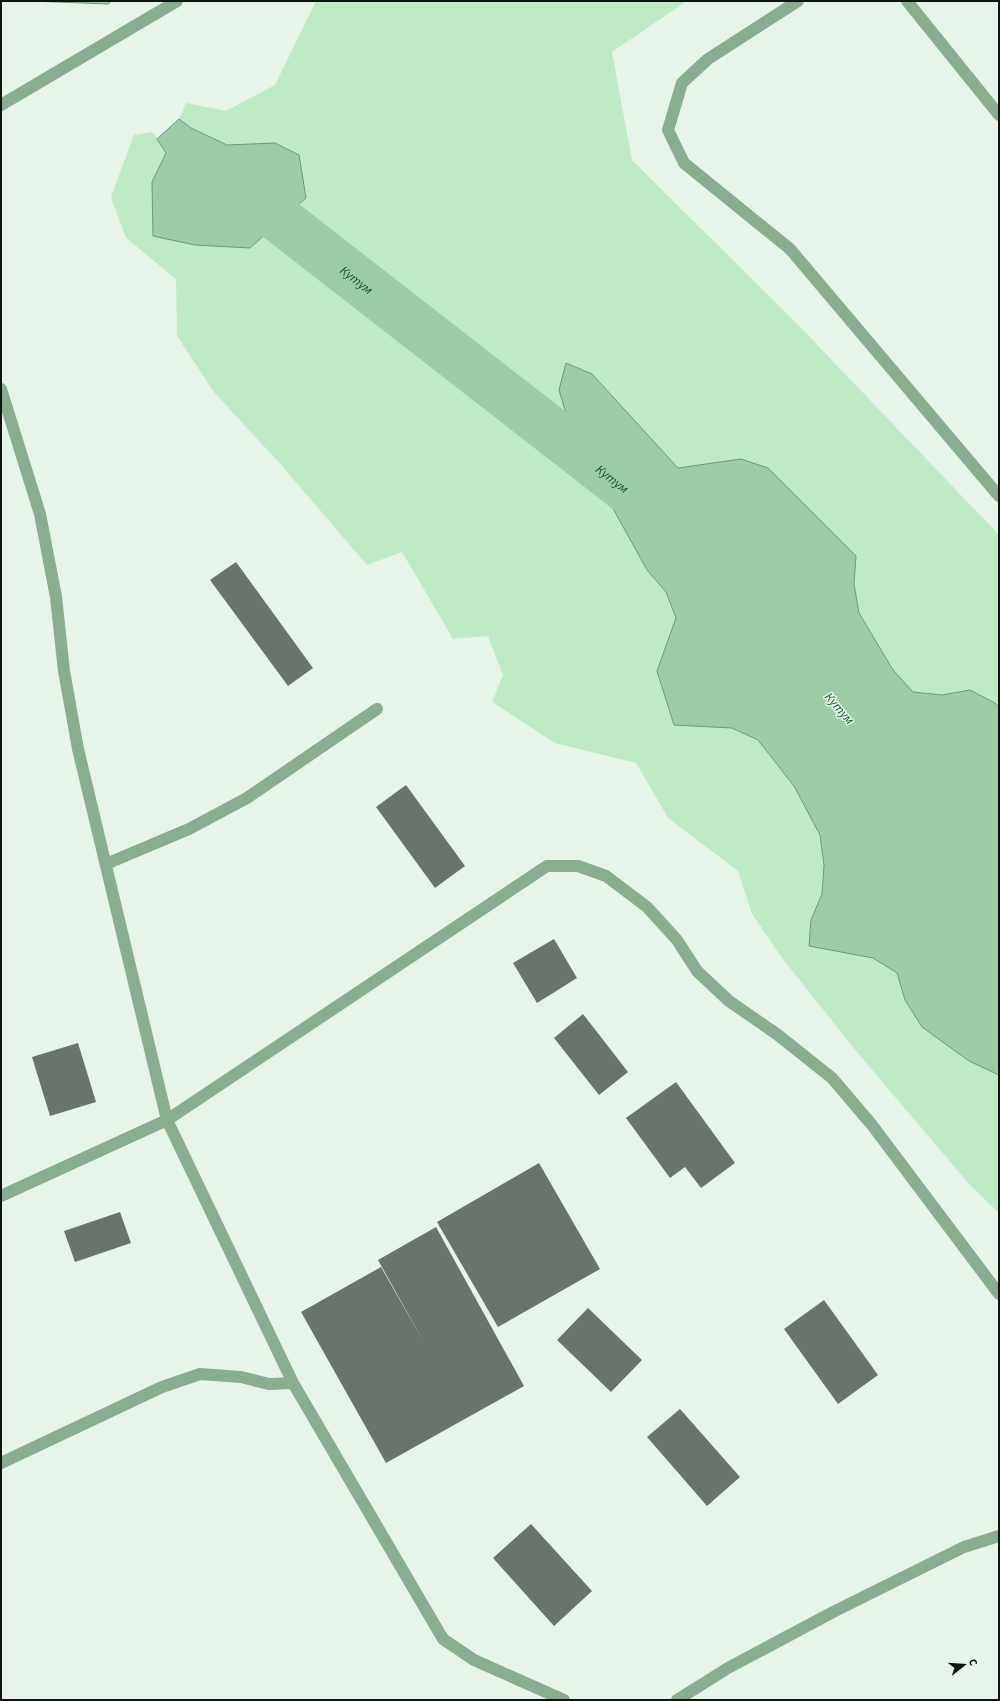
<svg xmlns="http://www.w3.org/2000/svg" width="1000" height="1701" font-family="'Source Sans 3',sans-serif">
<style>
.green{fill:#beebc6}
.water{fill:#9dcda6;stroke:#739679}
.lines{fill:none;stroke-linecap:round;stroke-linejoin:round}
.river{stroke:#9dcda6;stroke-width:48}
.building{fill:#69746b}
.service{stroke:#88ae8f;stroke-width:12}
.minor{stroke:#88ae8f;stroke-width:12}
.labels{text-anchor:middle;stroke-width:3;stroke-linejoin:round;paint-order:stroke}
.water-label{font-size:13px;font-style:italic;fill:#0e5a2a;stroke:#e7f4e9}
</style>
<rect width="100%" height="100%" fill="#e7f4e9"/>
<path class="green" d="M316,1h371l-75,51 20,108 170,169 197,206v173l-4,-5 -25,-13 -28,5 -29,-3 -20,-22 -34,-57 -5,-29 2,-28 -115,-97 -63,9 -86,-94 -8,98 21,22 42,76 19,22 10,26 -19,53 17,54 58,3 26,12 36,46 26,49 4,30 -2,29 -11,26 -2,26 64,12 24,16 8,27 64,60 30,14v138l-30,-29 -112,-132 -75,-94 -30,-44 -14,-43 -70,-53 -32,-55 -81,-20 -63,-41 11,-27 -15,-39 -35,3 -51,-87 -35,13 -84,-98 -69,-75 -37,-56 -1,-57 -50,-41 -15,-41 23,-62 19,-3 13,21 -14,29 98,66 56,-50 -7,-43 -24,-12 -48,2 -36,-17 -12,-9 7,-16 40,8 49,-26z"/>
<path class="water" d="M30,1h82l-4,3z
M179,119l12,9 36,17 48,-2 24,12 7,43 -56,50 -55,-3 -42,-9 -1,-54 14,-29 -9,-14z
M566,363l26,11 86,94 63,-9 27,9 88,88 -2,28 5,29 34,57 20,22 29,3 28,-5 25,13 4,5v367l-30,-14 -47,-34 -17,-27 -8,-27 -24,-15 -64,-12 2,-26 11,-26 2,-29 -4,-30 -26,-49 -36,-46 -26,-12 -58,-3 -17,-54 19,-53 -10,-26 -19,-22 -42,-76 -21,-21 -25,-83z"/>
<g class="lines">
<path class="river" id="s1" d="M229,180l401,312"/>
</g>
<path class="building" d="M236,562l77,106 -25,18 -78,-106z
M406,785l59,81 -30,22 -59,-81z
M554,939l23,39 -40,25 -24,-40z
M583,1014l45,58 -29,23 -45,-57z
M78,1043l18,59 -46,14 -18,-59z
M676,1082l59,81 -34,25 -16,-21 -15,11 -44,-60z
M539,1163l61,106 -102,58 -61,-105z
M120,1212l11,31 -56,19 -11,-31z
M436,1227l88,159 -138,77 -85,-151 80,-45 44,77 -47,-84z
M824,1300l54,75 -40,29 -54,-75z
M588,1308l54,52 -31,32 -54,-52z
M680,1409l60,68 -33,29 -60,-69z
M531,1524l61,67 -38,35 -61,-68z"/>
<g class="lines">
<path class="service" d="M106,864l83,-35 58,-31 130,-89"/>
<path class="minor" d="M798,1l-90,58 -26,24 -14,47 16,33 106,86 209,247
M907,1l92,114
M1,105l176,-104
M1,389l39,125 16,83 8,74 14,78 89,371 126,263 150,256 31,21 90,40
M1,1196l166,-76 380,-254h31l28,10 41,31 30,33 20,31 32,30 49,34 54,43 40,47 127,169
M1,1463l161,-76 38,-13 41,3 28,7 24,-1
M677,1700l51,-32 107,-57 129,-64 35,-11"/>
</g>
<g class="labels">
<g class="water-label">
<text dy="5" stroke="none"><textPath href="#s1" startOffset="162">Кутум</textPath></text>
<text dy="5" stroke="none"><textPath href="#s1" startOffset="486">Кутум</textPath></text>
<text transform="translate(840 708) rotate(49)" y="5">Кутум</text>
</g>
</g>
<rect width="1000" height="1701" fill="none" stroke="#101411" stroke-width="4"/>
<g transform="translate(964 1665) rotate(73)" stroke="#e7f4e9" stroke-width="3" paint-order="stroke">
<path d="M0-3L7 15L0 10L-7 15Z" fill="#101411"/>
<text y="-6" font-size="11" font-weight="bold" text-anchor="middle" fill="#101411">С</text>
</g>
</svg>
